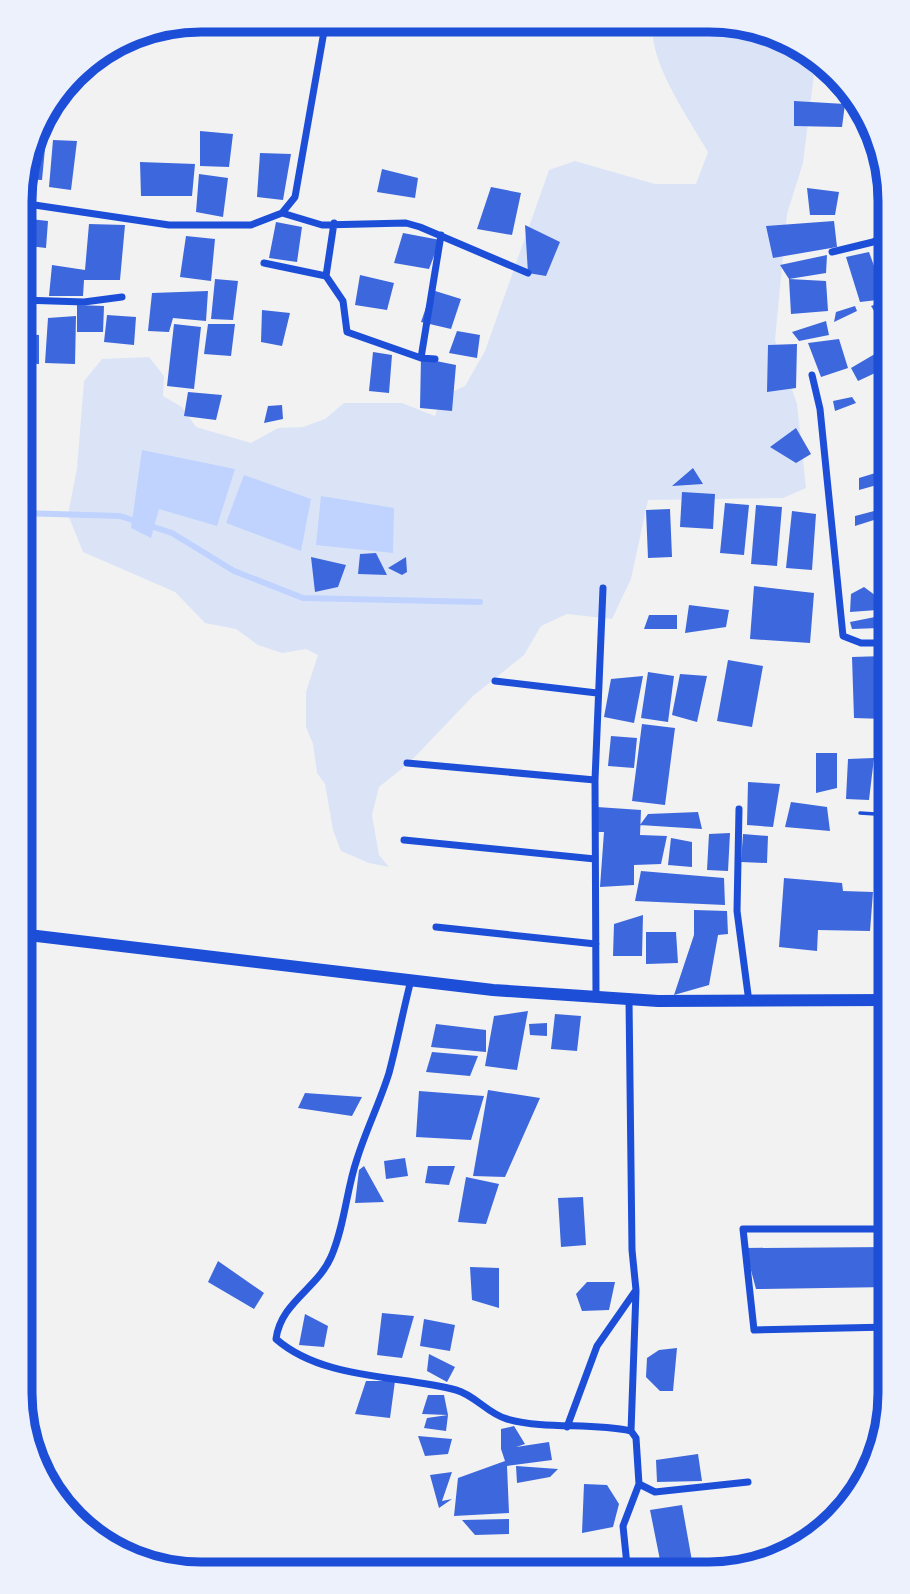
<svg xmlns="http://www.w3.org/2000/svg" width="910" height="1594" font-family="'Golos Text',sans-serif">
<style>
.green{fill:#dbe4f7}
.water{fill:#bfd3fe}
.lines{fill:none;stroke-linecap:round;stroke-linejoin:round}
.stream{stroke:#bfd3fe;stroke-width:6}
.building{fill:#3d67dc}
.path{stroke:#1d4ed8;stroke-width:3.5}
.minor{stroke:#1d4ed8;stroke-width:7}
.tertiary{stroke:#1d4ed8;stroke-width:12}
.rim{fill:none;stroke:#1d4ed8;stroke-width:9}
</style>
<rect width="100%" height="100%" fill="#f2f2f2"/>
<path class="green" d="M653,22l91,1 72,35 -13,105 -16,51 -12,126 22,64 9,84 -23,10 -135,2 -17,79 -19,40 -45,-5 -26,12 -17,29 -51,41 -64,67 -30,24 -7,28 7,40 10,12 -20,-4 -28,-12 -8,-21 -8,-46 -8,-11 -4,-29 -7,-17v-35l12,-37 -12,-6 -24,4 -24,-8 -22,-16 -31,-6 -30,-31 -92,-40 -15,-37 9,-47 7,-87 18,-22 47,-2 15,19 -1,20 19,11 14,20 55,16 27,-15 25,-1 22,-8 19,-16h58l33,13 6,-19 24,-11 20,-35 64,-181 26,-9 80,23h41l12,-32c-19,-33 -61,-92 -55,-130z"/>
<path class="water" d="M142,450l93,19 -18,57 -58,-17 -8,29 -20,-10z
M244,475l67,24 -10,52 -75,-28z
M321,496l73,12 -1,45 -77,-8z"/>
<g class="lines">
<path class="stream" d="M20,513l100,3 52,17 62,38 69,27 177,4"/>
</g>
<path class="building" d="M794,101l51,3 -3,23 -48,-1z
M41,117h7l-6,63 -21,-1z
M200,131l33,3 -4,33 -29,-1z
M53,140l24,1 -6,49 -22,-3z
M260,153l31,1 -8,46 -26,-3z
M140,162l55,2 -3,32h-51z
M382,169l36,9 -3,20 -38,-6z
M199,174l29,4 -5,39 -27,-5z
M491,187l30,6 -9,42 -35,-6z
M807,188l32,4 -4,23h-25z
M21,218l27,3 -2,27 -25,-3z
M834,221l3,26 -64,11 -7,-32z
M276,222l26,5 -5,35 -28,-4z
M89,224l36,1 -5,55h-36l-1,16h-34l3,-31 33,5z
M525,225l35,17 -14,34 -18,-3z
M403,233l37,7 -11,29 -35,-6z
M186,236l29,3 -4,42 -31,-4z
M869,252l17,47 -26,3 -14,-45z
M827,255l-1,18 -37,6 -9,-14z
M360,275l34,8 -7,27 -32,-5z
M215,279l23,2 -5,39 -22,-1z
M789,279l37,2 2,30 -37,3z
M432,290l29,9 -10,30 -30,-7z
M208,291l-2,30 -33,-3 -4,14 -21,-1 4,-38z
M881,302l10,13v24l-20,-33z
M77,305l27,1 -1,26h-26z
M855,306l2,5 -23,11 2,-10z
M262,310l28,3 -8,33 -21,-4z
M107,315l29,2 -2,28 -30,-3z
M76,316l-1,48 -30,-1 3,-45z
M826,321l3,14 -30,6 -7,-9z
M174,324l27,3 -7,62 -27,-3z
M208,324h27l-4,32 -27,-2z
M457,331l23,4 -3,23 -28,-5z
M21,334l18,1v29l-18,-1z
M839,339l9,29 -27,9 -13,-34z
M797,344l-1,44 -29,4 1,-47z
M885,348l3,19 -30,14 -7,-13z
M373,352l19,3 -3,38 -20,-2z
M421,358l35,7 -4,46 -32,-3z
M188,392l34,3 -6,25 -32,-4z
M852,397l4,6 -21,8 -2,-10z
M282,405l1,14 -19,4 4,-17z
M796,428l15,26 -15,9 -26,-16z
M693,468l10,16 -31,2z
M882,471l2,12 -25,7v-12z
M880,490h11v33h-8z
M682,492l33,2 -2,35 -33,-2z
M725,503l24,2 -5,50 -24,-2z
M756,505l26,2 -5,59 -26,-2z
M670,509l2,48 -24,1 -2,-48z
M878,510l-1,9 -22,7v-10z
M792,511l24,3 -4,56 -26,-2z
M376,553l11,22 -29,-1 2,-20z
M311,557l35,8 -8,22 -23,5z
M406,557l1,15 -5,3 -14,-7z
M891,567v18h-12l3,-16z
M754,586l60,7 -4,50 -60,-4z
M864,587l27,20v2l-41,3 1,-18z
M689,605l40,5 -3,17 -41,6z
M649,615h28v14h-33z
M875,617l5,11 -28,1 -2,-7z
M884,656l1,63 -31,-1 -2,-61z
M728,660l35,6 -11,61 -35,-6z
M648,672l26,4 -6,46 -27,-4z
M680,674l27,2 -10,46 -25,-7z
M643,676l-9,47 -30,-6 7,-38z
M642,724l33,4 -10,77 -33,-4z
M611,736l26,2 -3,30 -26,-2z
M816,753h21v35l-21,5z
M874,758l-5,42 -23,-1 2,-40z
M748,782l32,2 -7,43 -26,-2z
M791,802l36,5 3,24 -45,-4z
M597,807l44,3 -1,25 27,1 -6,28 -27,1v20l-34,2 4,-55h-9z
M698,812l4,17 -62,-4 8,-11z
M730,833l-2,38 -21,-1 2,-36z
M743,834l25,2 -1,27 -26,-1z
M671,838l21,4v25l-24,-2z
M641,871l83,7 1,27 -90,-4z
M784,878l58,5 1,8 30,1 -3,39 -52,-1 -1,21 -38,-4z
M694,910l33,1 1,23 -10,1 -9,50 -35,10 20,-60z
M643,915l-1,41h-29l1,-32z
M646,932h30l2,31 -32,1z
M528,1011l-11,59 -32,-4 9,-50z
M555,1014l26,2 -4,35 -26,-2z
M547,1023v13l-17,-1 -1,-11z
M436,1024l50,6v22l-55,-5z
M432,1052l46,4 -8,20 -44,-4z
M488,1090l52,8 -35,79 -32,-1z
M419,1091l65,5 -13,44 -55,-3z
M305,1093l57,4 -10,19 -54,-8z
M405,1158l3,18 -22,3 -2,-18z
M364,1166l20,36 -29,1 4,-33z
M428,1166h27l-6,19 -24,-2z
M466,1177l33,7 -13,40 -28,-2z
M583,1197l3,48 -25,2 -3,-49z
M890,1247v40l-134,2 -11,-41z
M218,1261l46,32 -10,16 -46,-27z
M470,1267l29,1v40l-27,-8z
M587,1282h28l-6,28 -27,1 -6,-17z
M382,1313l32,3 -12,42 -25,-3z
M305,1314l23,12 -4,21 -25,-2z
M424,1319l31,6 -5,26 -30,-5z
M677,1348l-4,43h-13l-14,-14 1,-19 12,-8z
M429,1354l26,13 -8,15 -20,-11z
M366,1381h29l-5,37 -35,-4z
M428,1395h16l4,20 -2,16 -22,-3 3,-10 21,-3 -26,-1z
M514,1426l11,18 -9,3 33,-5 3,18 -45,6 2,47 -55,3 4,-38 47,-17 -4,-12v-20z
M418,1436l34,3 -4,15 -23,2z
M698,1454l4,27 -45,1 -1,-22z
M516,1466l42,3 -8,8 -33,6z
M452,1472l-10,29 10,-2 -13,9 -9,-33z
M584,1484l23,1 12,19 -6,23 -31,6z
M682,1505l10,56 -32,-1 -10,-50z
M509,1519v15l-34,1 -13,-15z"/>
<g class="lines">
<path class="path" d="M860,813l31,2"/>
<path class="minor" d="M21,203l148,22h82l31,-12 13,-16 31,-177
M282,213l40,12 84,-2 14,4 108,46
M832,252l41,-10 18,-10
M264,263l62,13 17,25 4,31 74,26 14,1
M326,276l8,-53
M21,300l63,2 38,-5
M421,358l20,-123
M812,375l8,34 23,227 18,7h30
M495,681l102,12
M407,763l188,17
M739,809l-2,102 12,91
M404,840l191,19
M436,927l160,17
M411,980c-8,31 -14,63 -22,93 -9,29 -23,57 -32,86 -11,32 -12,66 -26,98 -14,32 -50,45 -55,82 47,41 123,36 180,51 19,5 32,24 51,29 41,11 83,3 124,12l5,7 3,46 -16,42 5,49
M596,997l-1,-217 8,-192
M890,1327l-136,3 -11,-101h147
M567,1427l30,-81 39,-56 -4,-40 -3,-251
M631,1431l5,-140
M639,1484l16,8 93,-10"/>
<path class="tertiary" d="M20,934l473,56 165,11 232,-1"/>
</g>
<path d="M0 0H910V1594H0ZM201 32H709A169 169 0 0 1 878 201V1393A169 169 0 0 1 709 1562H201A169 169 0 0 1 32 1393V201A169 169 0 0 1 201 32Z" fill="#edf1fc" fill-rule="evenodd"/>
<path class="rim" d="M201 32H709A169 169 0 0 1 878 201V1393A169 169 0 0 1 709 1562H201A169 169 0 0 1 32 1393V201A169 169 0 0 1 201 32Z"/>
</svg>
